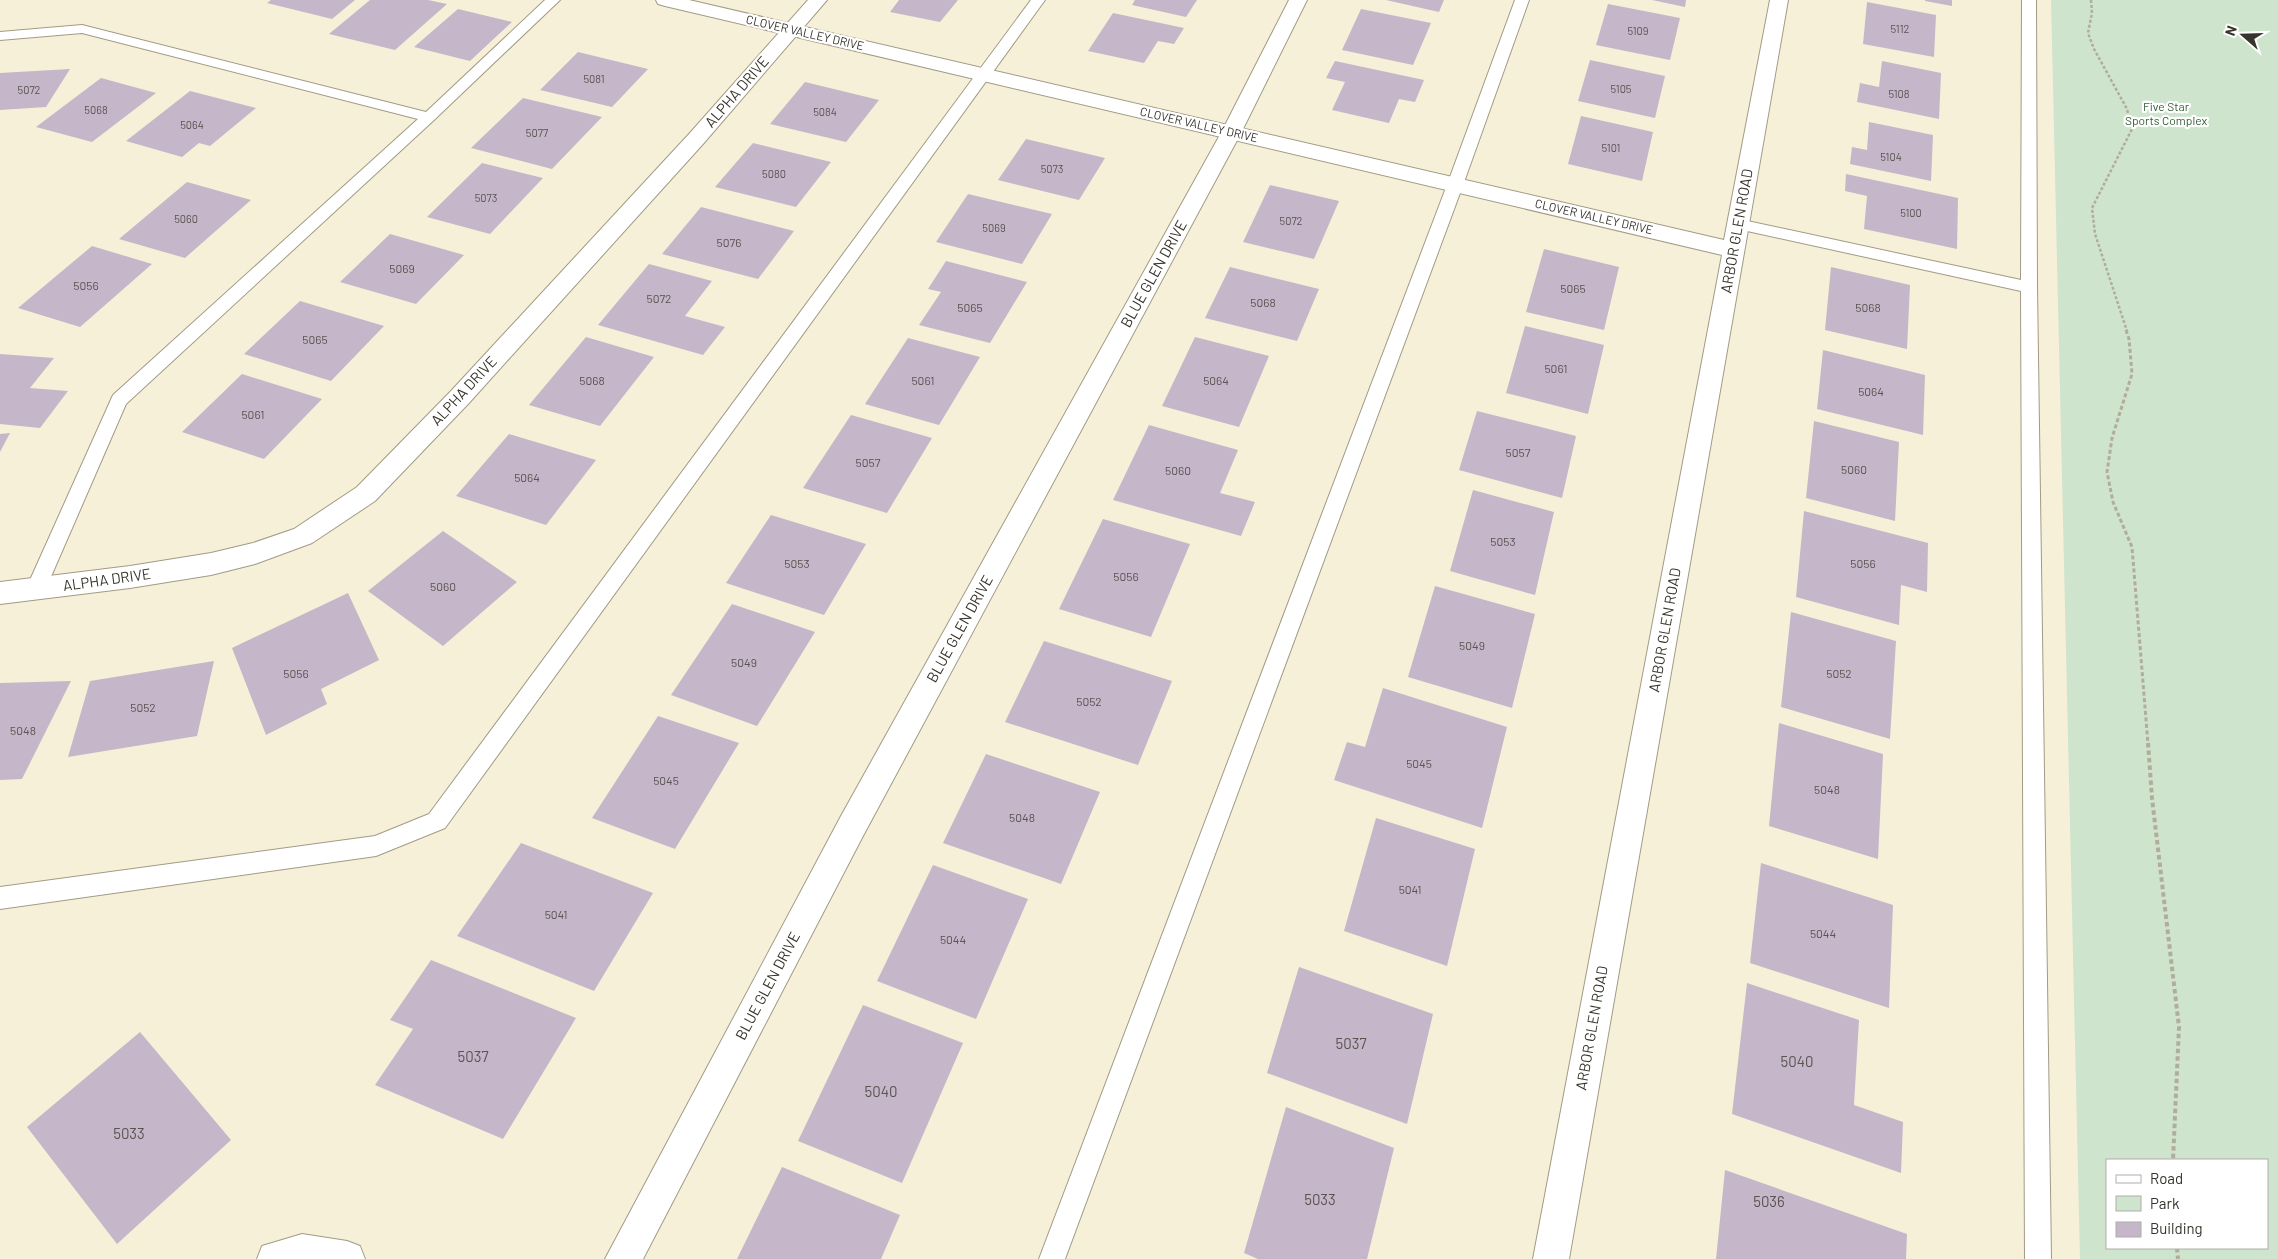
<svg xmlns="http://www.w3.org/2000/svg" width="2278" height="1259" font-family="Barlow,sans-serif">
<style>
.green{fill:#cee4cd;fill-rule:evenodd}
.building{fill:#c6b6c9}
.lines{fill:none;stroke-linecap:round;stroke-linejoin:round}
.lane-casing{stroke:#a19b86;stroke-width:2}
.street-casing{stroke:#a19b86;stroke-width:2}
.secondary-casing{stroke:#a19b86;stroke-width:2}
.path-far2{stroke:#b1ad9a;stroke-width:2.5;stroke-dasharray:3 2;stroke-linecap:butt}
.path-far1{stroke:#b1ad9a;stroke-width:3;stroke-dasharray:4 2.5;stroke-linecap:butt}
.path{stroke:#b1ad9a;stroke-width:4;stroke-dasharray:4.5 3;stroke-linecap:butt}
.lane{fill:#fff;fill-rule:evenodd}
.street{fill:#fff;fill-rule:evenodd}
.secondary{fill:#fff;fill-rule:evenodd}
.labels{text-anchor:middle;stroke-width:4.5;stroke-linejoin:round;paint-order:stroke}
.far-number-label{font-size:11px;fill:#5a5452}
.far-street-label{font-size:12px;fill:#36342b;stroke:#fff}
.far-park-label{font-size:12px;fill:#396039;stroke:#fff}
.number-label{font-size:12px;fill:#5a5452}
.street-label{font-size:15px;fill:#36342b;stroke:#fff}
.near-number-label{font-size:15px;fill:#5a5452}
</style>
<rect width="100%" height="100%" fill="#f6f0d8"/>
<path class="green" d="M2051,0h227v1259h-198zM2107,1160h160v88h-160z"/>
<path class="building" d="M271,0h84l-23,19 -65,-16z
M370,0h58l19,4 -52,46 -66,-16z
M899,0h59l-18,22 -50,-10z
M1135,0h62l-11,17 -54,-12z
M1386,0h58l-5,12z
M1652,0h34l-1,7z
M1925,0h27v6l-27,-5z
M1867,2l69,13 -2,42 -71,-13z
M1608,4l72,14 -10,42 -74,-15z
M458,9l54,13 -42,39 -56,-14z
M1361,9l70,14 -18,42 -71,-15z
M1113,13l71,15 -10,16 -16,-3 -14,22 -56,-12z
M578,52l70,17 -36,38 -72,-17z
M1590,60l75,16 -10,42 -77,-17z
M1335,61l89,19 -9,22 -16,-3 -10,24 -57,-13 13,-28 -19,-4z
M1882,61l59,12 -2,46 -82,-17 3,-19 19,4z
M70,69l-24,38 -46,3v-37z
M101,78l55,15 -64,49 -56,-15z
M805,82l74,18 -33,42 -76,-18z
M190,91l66,17 -46,38 -11,-3 -17,14 -56,-16z
M523,98l79,19 -50,52 -81,-21z
M1581,116l72,16 -11,49 -74,-17z
M1869,122l64,13 -2,46 -81,-17 2,-17 15,3z
M1026,139l79,19 -26,42 -81,-20z
M753,143l78,19 -35,45 -81,-20z
M482,163l61,15 -53,56 -63,-17z
M1846,174l112,24 -1,51 -93,-20 3,-33 -22,-5z
M187,182l64,18 -66,58 -66,-19z
M1270,185l69,16 -25,58 -71,-17z
M968,194l84,20 -30,50 -86,-22z
M701,207l93,24 -36,48 -96,-25z
M390,234l74,21 -48,49 -76,-22z
M92,246l60,18 -72,63 -62,-19z
M1544,249l75,18 -15,63 -78,-18z
M946,261l81,21 -37,61 -71,-18 22,-33 -13,-3z
M649,264l63,17 -27,35 40,11 -22,28 -105,-30z
M1230,267l89,22 -22,52 -92,-23z
M1831,267l79,18 -3,64 -82,-19z
M300,301l84,25 -53,55 -87,-27z
M1525,326l79,19 -16,69 -82,-21z
M586,337l68,20 -54,69 -71,-21z
M1195,337l74,19 -30,71 -77,-21z
M908,338l72,19 -41,68 -74,-21z
M1823,350l102,25 -2,60 -106,-26z
M0,354l54,4 -24,30 38,3 -28,37 -40,-4z
M242,374l80,25 -58,60 -82,-27z
M1477,411l99,25 -14,62 -103,-28z
M851,415l81,23 -45,75 -84,-25z
M1814,421l85,21 -4,79 -89,-23z
M1149,425l89,25 -18,43 35,9 -14,34 -128,-36z
M10,433l-10,19v-18z
M509,434l87,26 -50,65 -90,-29z
M1473,490l81,22 -19,83 -85,-24z
M1804,511l124,32 -1,49 -26,-7 -2,40 -103,-28z
M771,515l95,29 -42,71 -98,-32z
M1103,519l87,25 -39,93 -92,-28z
M443,531l74,51 -74,64 -75,-55z
M1435,586l100,28 -23,94 -104,-31z
M348,593l31,67 -58,29 6,15 -61,31 -34,-87z
M732,604l83,28 -58,94 -86,-31z
M1791,612l105,29 -6,98 -109,-32z
M1044,641l128,40 -34,84 -133,-43z
M214,661l-17,75 -129,21 22,-76z
M71,681l-49,98 -22,1v-97z
M1383,688l124,39 -25,101 -148,-48 13,-38 18,5z
M658,716l81,27 -64,106 -83,-31z
M1779,723l104,31 -5,105 -109,-33z
M986,754l114,38 -39,92 -118,-41z
M1376,818l99,31 -28,117 -103,-35z
M521,843l132,50 -59,98 -137,-55z
M1761,863l132,42 -4,103 -139,-45z
M933,865l95,34 -52,120 -99,-38z
M431,960l145,58 -73,121 -128,-54 38,-56 -23,-9z
M1299,967l134,47 -26,110 -140,-51z
M1747,983l112,37 -5,85 49,17 -2,51 -169,-59z
M863,1005l100,38 -61,140 -104,-42z
M140,1032l91,108 -114,104 -90,-117z
M1286,1107l108,41 -27,111h-109l-14,-6z
M782,1167l118,48 -19,44h-144z
M1725,1170l182,64 -1,25h-190z"/>
<g class="lines">
<defs>
<path id="lane" d="M545,0h15l-126,120 -308,284 -83,191 -7,2 -7,-2 -3,-6 87,-194 305,-276 -336,-86 -82,7v-8l82,-7 344,87z
M1031,0h14l-600,828 -69,28 -376,53v-22l375,-51 54,-22z
M1515,0h14l-66,185 -398,1074h-26l408,-1074z
M2022,0h14l1,287 14,972h-26l-4,-968 -283,-62 -6,-1 -2,-4 2,-4 6,-1 283,61z"/>
<path id="street" d="M808,0h19l-124,144 -234,259 -94,98 -63,42 -57,21 -44,11 -81,13 -130,16v-22l130,-16 81,-13 42,-10 41,-14 63,-42 94,-96 238,-257z
M1289,0h18l-66,133 -378,703 -220,423h-38l236,-443 380,-683z
M302,1234l45,7 13,5 5,13h-108l5,-13z"/>
<path id="secondary" d="M656,0h33l1035,240 46,-240h18l-219,1259h-36l189,-1004 -1057,-249 -7,-2z"/>
</defs>
<use href="#lane" class="lane-casing"/>
<use href="#street" class="street-casing"/>
<use href="#secondary" class="secondary-casing"/>
<path class="path-far2" d="M2091,0l1,13 -4,20 6,16 33,60 5,20 -40,79 3,26 32,97"/>
<path class="path-far1" d="M2126,330l3,9 3,35 -20,64 -5,34 6,30 19,45 16,197"/>
<path class="path" d="M2148,743l4,55 27,229 -6,133
M2177,1248l1,11"/>
<use href="#lane" class="lane"/>
<use href="#street" class="street"/>
<use href="#secondary" class="secondary"/>
</g>
<g class="labels">
<g class="far-number-label">
<text x="1900" y="33">5112</text>
<text x="1638" y="35">5109</text>
<text x="594" y="83">5081</text>
<text x="1621" y="93">5105</text>
<text x="29" y="94">5072</text>
<text x="1899" y="98">5108</text>
<text x="96" y="114">5068</text>
<text x="825" y="116">5084</text>
<text x="192" y="129">5064</text>
<text x="537" y="137">5077</text>
<text x="1611" y="152">5101</text>
<text x="1891" y="161">5104</text>
<text x="1052" y="173">5073</text>
<text x="774" y="178">5080</text>
<text x="486" y="202">5073</text>
<text x="1911" y="217">5100</text>
<text x="186" y="223">5060</text>
<text x="1291" y="225">5072</text>
<text x="994" y="232">5069</text>
</g>
<g class="far-street-label">
<text transform="translate(805 33) rotate(13)" y="4">CLOVER VALLEY DRIVE</text>
<text transform="translate(1199 125) rotate(13)" y="4">CLOVER VALLEY DRIVE</text>
<text transform="translate(1594 217) rotate(13)" y="4">CLOVER VALLEY DRIVE</text>
</g>
<g class="far-park-label">
<text x="2166" y="111">Five Star<tspan x="2166" dy="14">Sports Complex</tspan></text>
</g>
<g class="number-label">
<text x="729" y="247">5076</text>
<text x="402" y="273">5069</text>
<text x="86" y="290">5056</text>
<text x="1573" y="293">5065</text>
<text x="659" y="303">5072</text>
<text x="1263" y="307">5068</text>
<text x="970" y="312">5065</text>
<text x="1868" y="312">5068</text>
<text x="315" y="344">5065</text>
<text x="1556" y="373">5061</text>
<text x="592" y="385">5068</text>
<text x="923" y="385">5061</text>
<text x="1216" y="385">5064</text>
<text x="1871" y="396">5064</text>
<text x="253" y="419">5061</text>
<text x="1518" y="457">5057</text>
<text x="868" y="467">5057</text>
<text x="1854" y="474">5060</text>
<text x="1178" y="475">5060</text>
<text x="527" y="482">5064</text>
<text x="1503" y="546">5053</text>
<text x="797" y="568">5053</text>
<text x="1863" y="568">5056</text>
<text x="1126" y="581">5056</text>
<text x="443" y="591">5060</text>
<text x="1472" y="650">5049</text>
<text x="744" y="667">5049</text>
<text x="296" y="678">5056</text>
<text x="1839" y="678">5052</text>
<text x="1089" y="706">5052</text>
<text x="143" y="712">5052</text>
<text x="23" y="735">5048</text>
<text x="1419" y="768">5045</text>
<text x="666" y="785">5045</text>
<text x="1827" y="794">5048</text>
<text x="1022" y="822">5048</text>
<text x="1410" y="894">5041</text>
<text x="556" y="919">5041</text>
<text x="1823" y="938">5044</text>
<text x="953" y="944">5044</text>
</g>
<g class="street-label">
<text transform="translate(737 92) rotate(-49)" y="5">ALPHA DRIVE</text>
<text transform="translate(1737 231) rotate(-80)" y="5">ARBOR GLEN ROAD</text>
<text transform="translate(1154 274) rotate(-61)" y="5">BLUE GLEN DRIVE</text>
<text transform="translate(464 391) rotate(-47)" y="5">ALPHA DRIVE</text>
<text transform="translate(107 580) rotate(-8)" y="5">ALPHA DRIVE</text>
<text transform="translate(960 629) rotate(-61)" y="5">BLUE GLEN DRIVE</text>
<text transform="translate(1665 630) rotate(-80)" y="5">ARBOR GLEN ROAD</text>
<text transform="translate(768 986) rotate(-62)" y="5">BLUE GLEN DRIVE</text>
<text transform="translate(1592 1028) rotate(-80)" y="5">ARBOR GLEN ROAD</text>
</g>
<g class="near-number-label">
<text x="1351" y="1049">5037</text>
<text x="473" y="1062">5037</text>
<text x="1797" y="1067">5040</text>
<text x="881" y="1097">5040</text>
<text x="129" y="1139">5033</text>
<text x="1320" y="1205">5033</text>
<text x="1769" y="1207">5036</text>
</g>
</g>
<rect x="2106" y="1159" width="162" height="90" fill="#ffffff" stroke="#afaeaa"/>
<rect x="2116" y="1175" width="25" height="8" fill="#ffffff" stroke="#afaeaa"/>
<text x="2150" y="1184" font-size="15" fill="#36342b">Road</text>
<rect x="2116" y="1196" width="25" height="15" fill="#cee4cd" stroke="#afaeaa"/>
<text x="2150" y="1209" font-size="15" fill="#36342b">Park</text>
<rect x="2116" y="1222" width="25" height="15" fill="#c6b6c9" stroke="#afaeaa"/>
<text x="2150" y="1234" font-size="15" fill="#36342b">Building</text>
<g transform="translate(2243 35) rotate(290)" stroke="#ffffff" stroke-width="4" paint-order="stroke">
<path d="M0-4L9 19L0 12L-9 19Z" fill="#36342b"/>
<text y="-8" font-size="14" font-weight="bold" text-anchor="middle" fill="#36342b">N</text>
</g>
</svg>
